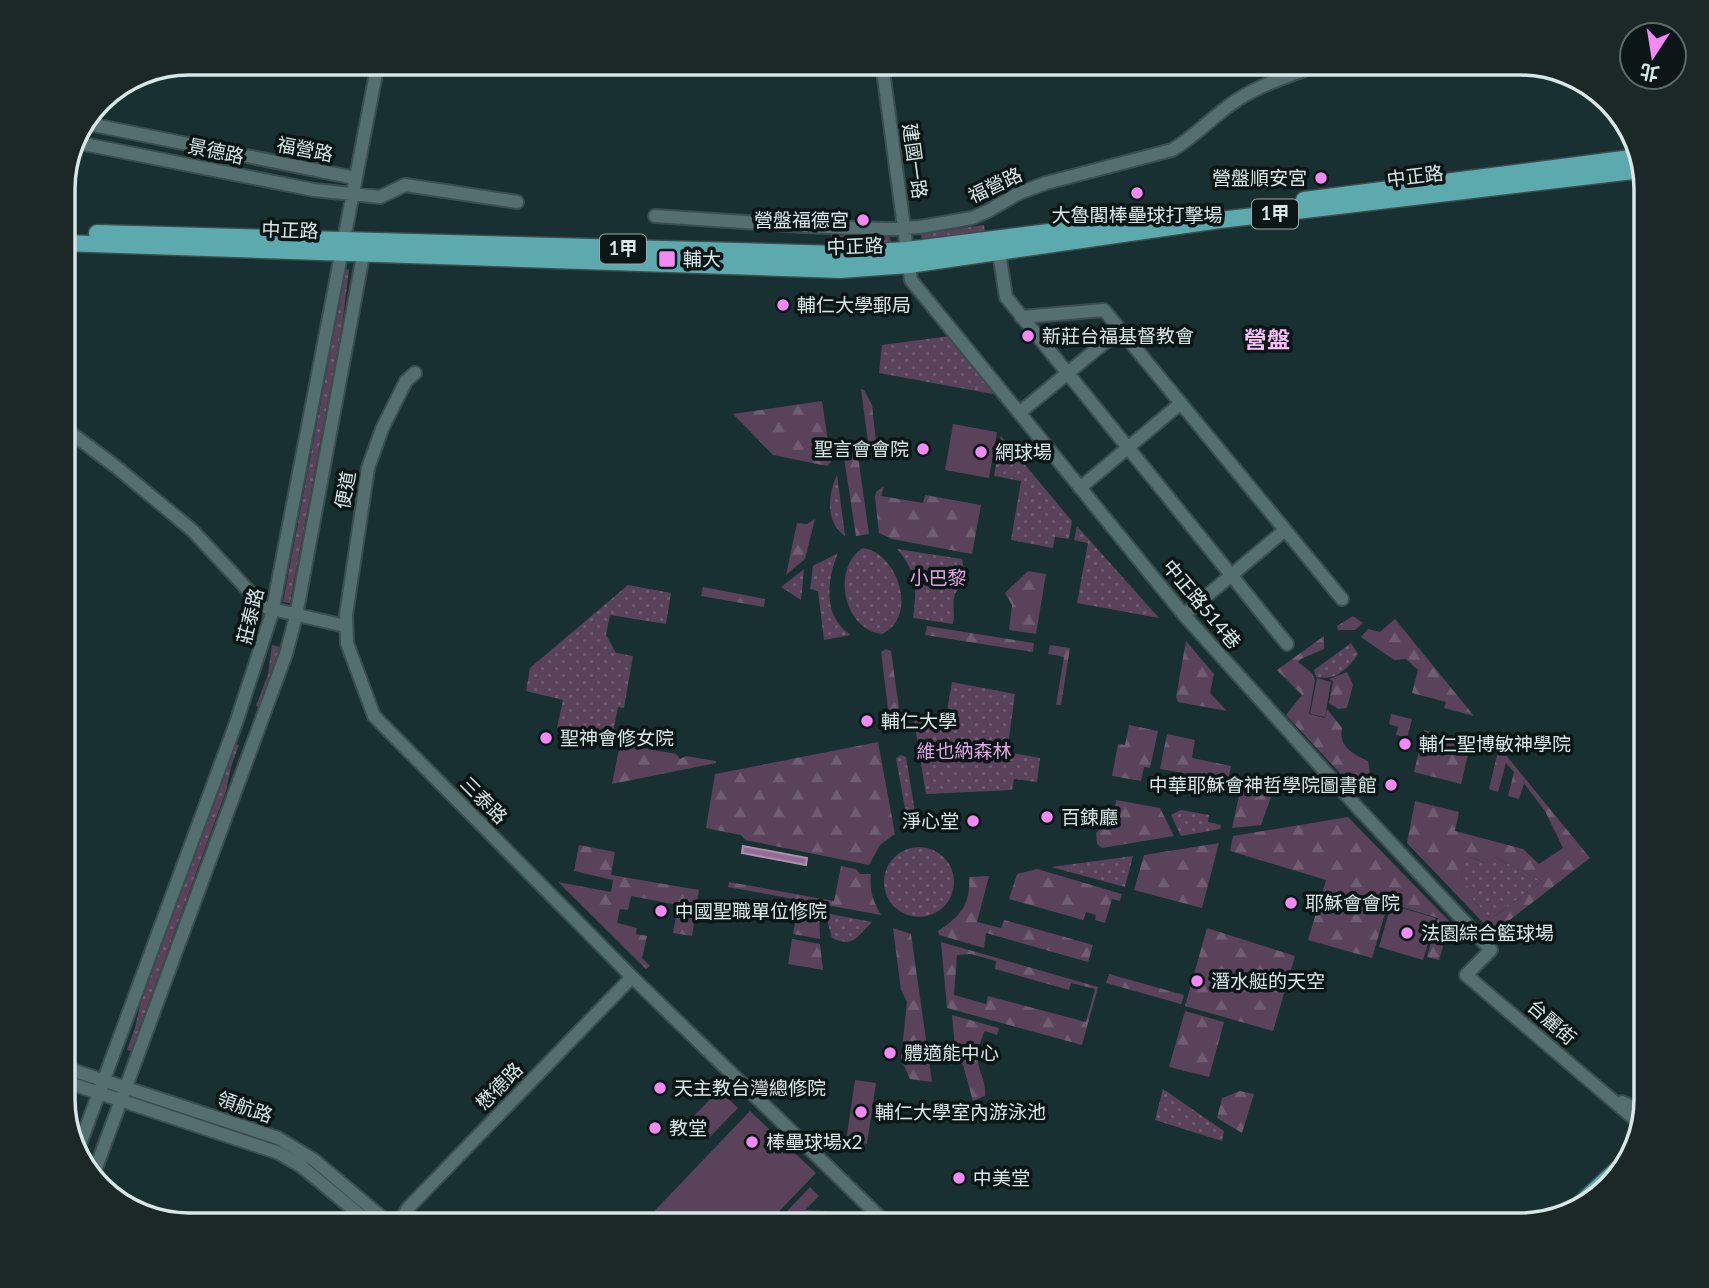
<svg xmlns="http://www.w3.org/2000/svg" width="1709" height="1288" font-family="Lato,'Noto Sans TC',sans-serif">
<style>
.green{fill:url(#green-dots)}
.forest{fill:url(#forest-firs);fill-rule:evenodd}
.pitch{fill:#59425a}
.water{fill:#966c97;stroke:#aa91af;stroke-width:2}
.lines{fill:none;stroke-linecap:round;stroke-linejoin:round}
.minor-casing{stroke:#3a4e4f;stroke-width:16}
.major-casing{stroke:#3a4e4f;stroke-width:19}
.minor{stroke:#556e70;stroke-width:12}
.major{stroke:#5ca9ae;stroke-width:16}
.poi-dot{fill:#f18af4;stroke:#0c1617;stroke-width:2.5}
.labels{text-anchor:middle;stroke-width:7;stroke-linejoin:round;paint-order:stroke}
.shield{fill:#0c1617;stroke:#9ba8a9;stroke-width:2}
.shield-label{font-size:18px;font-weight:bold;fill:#d8e6e7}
.street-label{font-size:19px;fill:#d8e6e7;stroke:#0c1617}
.poi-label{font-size:19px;fill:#d8e6e7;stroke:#0c1617;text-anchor:start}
.park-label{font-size:19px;fill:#e4a6e5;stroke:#0c1617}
.quarter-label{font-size:23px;font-weight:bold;fill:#f7bef8;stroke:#0c1617}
.rim{fill:none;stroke:#d8e6e7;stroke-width:3.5}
</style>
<defs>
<pattern id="green-dots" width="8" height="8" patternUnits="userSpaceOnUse" patternTransform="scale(1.75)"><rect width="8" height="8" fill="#59425a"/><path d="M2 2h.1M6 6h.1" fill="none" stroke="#705d72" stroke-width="1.8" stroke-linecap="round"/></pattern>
<pattern id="forest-firs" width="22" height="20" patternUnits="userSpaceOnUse" patternTransform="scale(1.75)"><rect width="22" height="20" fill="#59425a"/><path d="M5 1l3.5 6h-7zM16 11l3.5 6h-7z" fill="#705d72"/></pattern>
</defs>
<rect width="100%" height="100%" fill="#193032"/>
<path class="green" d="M984,225l1,8 -62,9 -2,-8z
M831,231l57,3 5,12 -62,1z
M346,269l3,1 -7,56 -52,277 -7,-1z
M950,336l48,59 -119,-22 3,-28z
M1001,436l71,85 -3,18 -14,-2 -2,11 -42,-8 10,-59 -27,-5z
M837,475l8,61c-20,-14 -17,-41 -8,-61z
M1077,526l82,92 -82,-15 11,-60 -14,-3z
M863,548c35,5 56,69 19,86 -39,-4 -51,-67 -19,-86z
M897,549l65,10 5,29 -7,-1c-11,10 -4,24 -7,37l-40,-6c4,-30 4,-46 -16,-69z
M838,553c-11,27 -16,63 13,82l-27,5 -6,-49 -8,-2 3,-23z
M804,569l-3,31 -20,-13z
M628,585l43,8 -5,31 -56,-9 -4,20 10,18 17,3 -9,52 -6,-1 -6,31 -55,-10 6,-28 -37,-9 4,-23z
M1351,643l7,11c-10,15 -22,27 -42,23l-2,-7z
M272,645l8,2 -21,60 -3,-1 12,-32z
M952,682l63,12 -8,58 33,6 -3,24 -23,-3 -2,11 -86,4 -12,-74 20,3 13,-12z
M236,744l3,1 -8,22 -5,24 -95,260 -4,-1 8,-22 5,-23z
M901,755l5,2 11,67 -4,4 -5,-3 -12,-67z
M1181,810l28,5 -1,7 13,3 -1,4 -39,7 -10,-21z
M884 882a35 35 0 1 1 70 0a35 35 0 1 1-70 0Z
M1133,856l-8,31 -74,-20z
M1468,857l19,6 8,-6 47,24 -51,38 -20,-22 -11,-19z
M825,913l47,9c-15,15 -19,26 -40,16z
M1163,1089l61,42 -2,10 -67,-21z"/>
<path class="forest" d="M861,389l3,1 8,15 4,36 -4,2 -4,-1z
M822,401l9,61 -4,4 -54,-11 -40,-41z
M857,449l12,85 -13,2 -13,-85z
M884,486l-3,10 42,7 2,-8 56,10 -9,49 -80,-15 -13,-6 -4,-36 1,-5z
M815,519l-10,40 -19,16 11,-52 10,1z
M1028,571l18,3 -10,60 -27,-4 3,-25 -7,-12z
M703,587l62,12 -1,8 -63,-11z
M1353,616l10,7 -8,7h-17l-1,-4z
M1395,619l79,97 -30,-8 2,-6 -34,-9 6,-23 -12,-11 -12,1 -33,-23 7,-8 12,3z
M927,626l107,17 -1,9 -108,-17z
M1324,636v13l-23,10 -3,3 14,11 3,7 -6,34 16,4 2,-9 15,19c-4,19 12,26 26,33l2,11 -5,10 -3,15 -76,-82 16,-20 -25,-25z
M1186,641l28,33 -4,19 17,18 -49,-9 -2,-5z
M1050,645l20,3 -9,57h-5l8,-48 -16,-3z
M886,649l5,2 8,57 -5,3 -6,-2 -7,-57z
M1347,672l6,13 -6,23 -9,1 -9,-6 4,-22 -4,-2z
M1391,714l21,5 -5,19 -11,-3 2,-8 -9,-3z
M1129,725l29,6 -8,37 -6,-1 -3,14 -29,-5 6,-32 7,1z
M1424,730l47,12 -10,42 -47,-12z
M1167,734l28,6 -3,18 39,8 -3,15 -68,-12z
M1492,738l98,120 -97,75 -86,-90 8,-42 44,11 -4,19 68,18 16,15 24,-16 -18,-37 -21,-28 -5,16 -11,-3 6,-24 -8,-9 -8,29 -9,-3 9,-38 -8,-2zM1469,857l18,6 8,-6 47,24 -51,38 -20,-22 1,-6 -12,-13z
M878,742l17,92 -15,11 -11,20 -124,-25 -4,-5 -35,-7 9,-54z
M620,744l56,10 4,5 6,-3 30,5v2l-104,21z
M1240,791l31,6 -10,28 -29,3z
M1116,800l44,8 14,28 -72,12 -5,-4 -1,-11 4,-4 11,1z
M1348,817l102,105 -11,38 -12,-3 11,-39 -50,-15 -16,55 -64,-18 18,-60 -96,-29 3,-15z
M1219,843l-17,65 -68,-18 10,-35z
M579,845l36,7 -4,23 88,15 -7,46 -19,-3 5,-28 -47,-9 -3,14 -8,-1 -3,14 20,5 -1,6 11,2 -5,22 8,8 -4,3 -88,-87 53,10 2,-12 -39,-9z
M841,866l15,3 4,5h11c-2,16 2,27 10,41l-153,-28 1,-5 105,19z
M1037,869l85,25 -2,7 -8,-2 -7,24 -10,-3 1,-5 -10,-3 -3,8 -74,-21 8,-25z
M989,876l-12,46 24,6 3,-8 89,25 -5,17 -102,-29 -2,15 -45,-13 -1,-4c22,-14 33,-27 31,-54z
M798,908l21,3 1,28 -27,-5z
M893,928l18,6 21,148 -22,-3 -9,-20 6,-57 -6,-12z
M1207,928l88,28 -22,75 -88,-25z
M792,939l28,5 3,26 -35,-6z
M941,942l157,45 -16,58 -135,-37zM971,954l25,7 -1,8 74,21 2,-7 24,6 -9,33 -98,-26 -2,8 -32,-9 3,-40z
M1109,974l75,21 -3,9 -75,-21z
M1185,1011l39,11 -15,55 -40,-10z
M952,1015l47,13 -2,7 -12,-4c-5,9 -9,26 -6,36 3,11 7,17 6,29l-12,5 -10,-36 -7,-8z
M1240,1091l14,3 -12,39 -25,-15 5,-20z"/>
<path class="pitch" d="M953,424l44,8 -8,46 -44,-8z
M1317,678l14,4 -6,35 -15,-3z
M1391,905l45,13 -13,42 -44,-13z
M855,1080l21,3 -9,61 -21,-3z
M719,1090l19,18 -32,33 -19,-18z
M750,1111l66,62 -50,52h-125z
M810,1187l9,9 -14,14 21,1 31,14h-83z"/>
<path class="water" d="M743,846l64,12 -1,7 -64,-12z"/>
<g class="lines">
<defs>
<path id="minor" d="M882,63l29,217 273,335 175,194 132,141 -25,25 172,147
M84,123l271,55
M74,142l240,48 66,7 25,-12 112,17
M655,216l148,10 84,3 33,-2 52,-9 16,-7 31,-18 27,-10 126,-33c24,-14 42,-35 65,-50 26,-17 58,-26 86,-37
M999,253l7,44 281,347
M1021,317l83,-7 238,289
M415,373l-9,8 -24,48 -14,39 -22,147 1,28 27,73 258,261 256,248
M1019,413l101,-83
M63,427l52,39 77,64 72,77 81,19
M1080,488l101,-85
M1184,615l101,-85
M63,1067l215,71 36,22 77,65
M63,1081l216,72 22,13 71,59
M1622,1102l20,10
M76,1155l160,-432 36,-110 106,-550
M93,1176l193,-522 10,-38 69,-371
M397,1225l12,-18 223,-230"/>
<path id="major" d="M1304,200l335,-43
M97,233l742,21 68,-4 205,-26
M63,243l777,27 69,-5 311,-45 422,-50
M1570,1213l54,-50"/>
</defs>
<use href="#minor" class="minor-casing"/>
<use href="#major" class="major-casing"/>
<use href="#minor" class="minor"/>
<use href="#major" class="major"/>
</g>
<g class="poi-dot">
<circle cx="1321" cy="178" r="7"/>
<circle cx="1137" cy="193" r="7"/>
<circle cx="863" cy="220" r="7"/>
<rect x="658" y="250" width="18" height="18" rx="3.5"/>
<circle cx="783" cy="305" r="7"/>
<circle cx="1028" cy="336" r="7"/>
<circle cx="923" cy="449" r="7"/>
<circle cx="981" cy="452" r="7"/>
<circle cx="867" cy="721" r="7"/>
<circle cx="546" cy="738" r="7"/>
<circle cx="1405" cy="744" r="7"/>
<circle cx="1391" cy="785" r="7"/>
<circle cx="1047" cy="817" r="7"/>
<circle cx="973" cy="821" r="7"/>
<circle cx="1291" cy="903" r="7"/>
<circle cx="661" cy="911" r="7"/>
<circle cx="1407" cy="933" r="7"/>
<circle cx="1197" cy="981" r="7"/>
<circle cx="890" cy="1053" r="7"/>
<circle cx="660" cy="1088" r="7"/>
<circle cx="861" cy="1112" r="7"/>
<circle cx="655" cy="1128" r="7"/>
<circle cx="752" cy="1142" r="7"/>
<circle cx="959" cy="1178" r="7"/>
</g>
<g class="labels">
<g class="shield">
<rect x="1252" y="199.5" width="46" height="29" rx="5"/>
<rect x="600" y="234.5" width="46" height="29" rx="5"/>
</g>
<g class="shield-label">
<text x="1275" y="220">1甲</text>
<text x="623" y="255">1甲</text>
</g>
<g class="street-label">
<text transform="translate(305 149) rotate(11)" y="7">福營路</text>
<text transform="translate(216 151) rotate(12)" y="7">景德路</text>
<text transform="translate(915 161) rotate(82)" y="7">建國一路</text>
<text transform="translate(1415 176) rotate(-7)" y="7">中正路</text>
<text transform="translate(995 185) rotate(-25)" y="7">福營路</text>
<text transform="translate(290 230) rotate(2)" y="7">中正路</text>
<text transform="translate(855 246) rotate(-2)" y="7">中正路</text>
<text transform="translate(345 490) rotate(-80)" y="7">便道</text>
<text transform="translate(1202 604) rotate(50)" y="7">中正路514巷</text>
<text transform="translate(250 616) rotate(-76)" y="7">莊泰路</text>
<text transform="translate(484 800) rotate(45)" y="7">三泰路</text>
<text transform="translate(1552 1022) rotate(41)" y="7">台麗街</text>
<text transform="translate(499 1086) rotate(-46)" y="7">懋德路</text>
<text transform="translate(245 1107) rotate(19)" y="7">領航路</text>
</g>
<g class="poi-label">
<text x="1307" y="185" text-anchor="end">營盤順安宮</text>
<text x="1137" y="222" text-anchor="middle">大魯閣棒壘球打擊場</text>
<text x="849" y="227" text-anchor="end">營盤福德宮</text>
<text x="683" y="266">輔大</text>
<text x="797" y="312">輔仁大學郵局</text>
<text x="1042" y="343">新莊台福基督教會</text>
<text x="909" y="456" text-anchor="end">聖言會會院</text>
<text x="995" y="459">網球場</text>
<text x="881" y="728">輔仁大學</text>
<text x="560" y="745">聖神會修女院</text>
<text x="1419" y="751">輔仁聖博敏神學院</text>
<text x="1377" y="792" text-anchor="end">中華耶穌會神哲學院圖書館</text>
<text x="1061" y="824">百鍊廳</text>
<text x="959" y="828" text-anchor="end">淨心堂</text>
<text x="1305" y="910">耶穌會會院</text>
<text x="675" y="918">中國聖職單位修院</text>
<text x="1421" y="940">法園綜合籃球場</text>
<text x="1211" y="988">潛水艇的天空</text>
<text x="904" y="1060">體適能中心</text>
<text x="674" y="1095">天主教台灣總修院</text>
<text x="875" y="1119">輔仁大學室內游泳池</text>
<text x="669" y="1135">教堂</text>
<text x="766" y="1149">棒壘球場x2</text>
<text x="973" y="1185">中美堂</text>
</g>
<g class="park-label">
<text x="938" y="585">小巴黎</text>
<text x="964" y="758">維也納森林</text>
</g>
<g class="quarter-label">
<text x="1267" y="348">營盤</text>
</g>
</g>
<path d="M0 0H1709V1288H0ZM189 75H1520A114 114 0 0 1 1634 189V1099A114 114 0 0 1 1520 1213H189A114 114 0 0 1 75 1099V189A114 114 0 0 1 189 75Z" fill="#1c2728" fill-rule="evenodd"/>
<path class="rim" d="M189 75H1520A114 114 0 0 1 1634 189V1099A114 114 0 0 1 1520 1213H189A114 114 0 0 1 75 1099V189A114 114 0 0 1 189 75Z"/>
<g transform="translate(1653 56) rotate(192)"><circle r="33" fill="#0c1617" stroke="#5e696a" stroke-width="2"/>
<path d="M0-5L12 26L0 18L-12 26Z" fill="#f18af4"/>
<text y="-10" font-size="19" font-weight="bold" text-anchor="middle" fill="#d8e6e7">北</text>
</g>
</svg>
